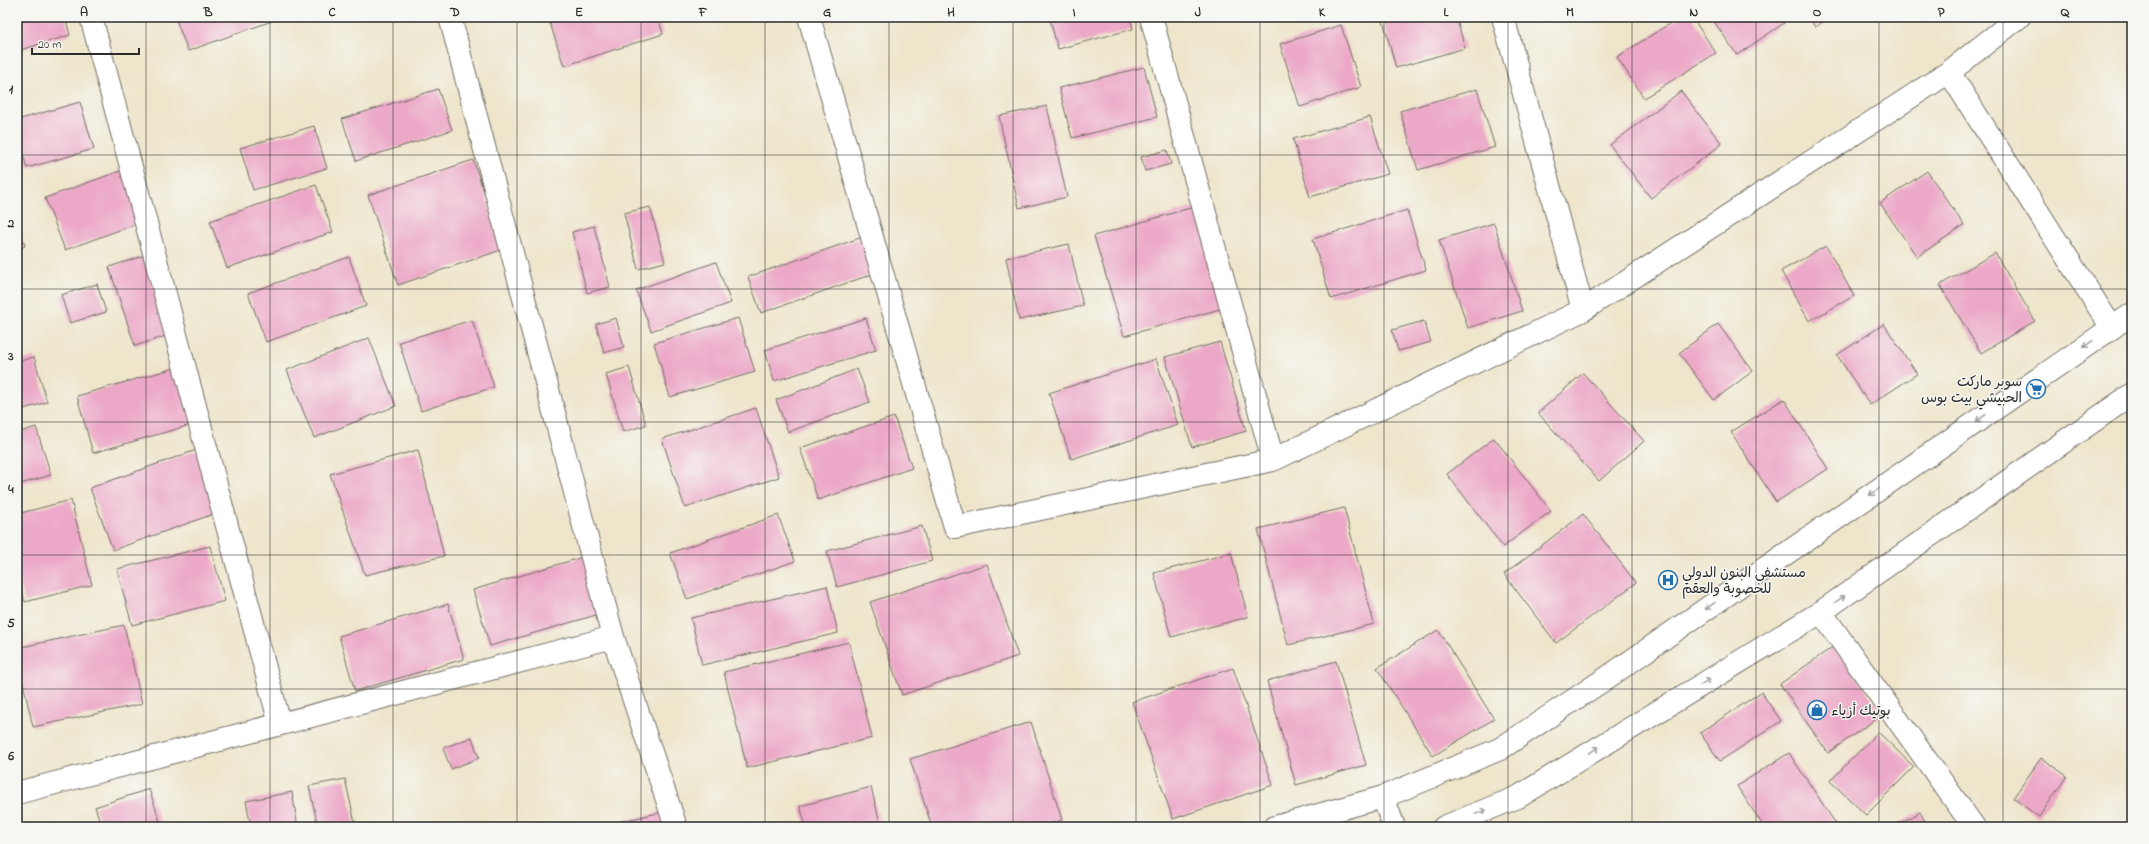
<svg xmlns="http://www.w3.org/2000/svg" width="2149" height="844" font-family="'Indie Flower','Playpen Sans Arabic',sans-serif">
<style>
.building{fill:#eca8c7}
.lines{fill:none;stroke-linecap:round;stroke-linejoin:round}
.street-casing{stroke:#6f6c63;stroke-width:24}
.secondary-casing{stroke:#6f6c63;stroke-width:24}
.street{stroke:#fff;stroke-width:22}
.secondary{stroke:#fff;stroke-width:22}
.oneway{stroke:#a0a0a0}
.grid{fill:none;stroke:#2b2b2b;stroke-width:1;stroke-opacity:0.55}
.labels{text-anchor:middle;stroke-width:3;stroke-linejoin:round;paint-order:stroke}
.poi-label{font-size:14px;fill:#2b2b2b;stroke:#f6f6f2;text-anchor:start}
.neatline{fill:none;stroke:#2b2b2b;stroke-width:1.5}
.grid-label{font-size:13px;text-anchor:middle;font-weight:bold;fill:#2b2b2b}
</style>
<rect width="100%" height="100%" fill="#f6f6f2"/>
<filter id="ink" filterUnits="userSpaceOnUse"><feTurbulence type="fractalNoise" baseFrequency=".025" numOctaves="2"/><feDisplacementMap in="SourceGraphic" scale="8" xChannelSelector="R" yChannelSelector="G"/><feConvolveMatrix kernelMatrix="1 2 1 2 8 2 1 2 1" color-interpolation-filters="sRGB"/></filter>
<filter id="wash" filterUnits="userSpaceOnUse"><feTurbulence type="fractalNoise" baseFrequency=".012" numOctaves="4" result="noise"/><feDisplacementMap in="SourceGraphic" scale="16" xChannelSelector="R" yChannelSelector="G"/><feGaussianBlur stdDeviation="0.9" result="paint"/><feColorMatrix in="noise" values="0 0 0 0 0 0 0 0 0 0 0 0 0 0 0 0 0 1.4 0 .05"/><feComposite in="paint" operator="in"/></filter>
<g filter="url(#wash)">
<rect width="100%" height="100%" fill="#eee5cb"/>
<g id="blocks">
<path class="building" d="M17,17h48l5,18 -53,16z
M175,17h108l-95,34z
M548,17h110l5,17 -99,32z
M1049,17h81l3,12 -75,20z
M1382,17h74l9,31 -69,20z
M1680,17h12l24,36 -72,45 -27,-41z
M1711,17h69l4,6 -47,32z
M1808,17h23l-16,10z
M1341,25l20,62 -61,20 -20,-63z
M1144,67l13,50 -85,21 -13,-50z
M438,89l14,41 -96,31 -14,-42z
M1477,89l18,58 -77,23 -18,-59z
M1681,91l41,53 -71,54 -41,-53z
M80,102l14,47 -67,19 -10,-34v-14z
M1047,106l20,91 -48,11 -20,-92z
M1370,117l18,57 -78,23 -17,-58z
M314,126l13,42 -74,22 -13,-42z
M1167,150l4,14 -26,7 -4,-14z
M473,160l31,89 -106,36 -30,-90z
M134,166l18,52 -87,32 -20,-52z
M1927,171l37,54 -47,32 -37,-54z
M316,185l17,47 -106,36 -17,-47z
M1197,206l30,101 -103,29 -30,-100z
M650,207l15,55 -27,7 -14,-56z
M1407,210l19,60 -95,29 -18,-60z
M1494,223l28,88 -54,17 -29,-88z
M17,224l8,22 -8,3z
M594,226l16,61 -23,6 -15,-61z
M874,233l13,36 -126,44 -13,-36z
M1069,244l14,62 -64,14 -13,-62z
M1826,246l28,50 -45,25 -28,-50z
M1995,253l40,68 -54,32 -41,-68z
M143,256l26,79 -34,11 -26,-79z
M349,257l17,49 -100,36 -18,-49z
M716,262l15,41 -80,28 -15,-41z
M97,284l9,28 -36,11 -9,-28z
M616,318l8,29 -20,6 -8,-29z
M738,318l17,54 -85,25 -16,-54z
M866,318l10,32 -102,31 -9,-31z
M472,320l22,67 -73,24 -22,-69z
M1424,321l7,21 -33,9 -6,-21z
M1718,324l35,47 -39,29 -35,-47z
M1884,324l33,50 -47,31 -33,-50z
M17,326l3,11 -3,1z
M369,338l27,68 -82,32 -27,-68z
M1220,342l26,89 -54,16 -27,-90z
M34,357l13,45 -30,9v-49z
M1156,359l22,66 -107,34 -22,-66z
M178,367l16,57 -101,29 -16,-57z
M629,367l17,58 -23,7 -17,-58z
M857,369l13,33 -82,30 -12,-32z
M1583,373l61,68 -45,40 -61,-68z
M1784,399l44,70 -52,33 -45,-70z
M756,408l23,69 -94,31 -23,-69z
M894,417l18,51 -94,32 -18,-52z
M36,427l15,48 -34,10v-52z
M1494,438l57,73 -48,36 -56,-73z
M199,449l23,62 -109,39 -23,-62z
M418,450l26,106 -79,19 -35,-101z
M71,500l21,85 -67,17 -8,-30v-58z
M1344,508l30,116 -86,21 -30,-116z
M1583,514l53,69 -80,60 -52,-69z
M778,515l17,46 -108,38 -17,-46z
M922,526l10,35 -95,26 -10,-36z
M210,546l15,55 -93,24 -15,-56z
M1231,553l17,64 -77,20 -17,-64z
M586,556l17,57 -113,33 -17,-56z
M987,564l31,92 -116,39 -32,-93z
M827,586l11,47 -136,32 -11,-47z
M448,604l16,55 -109,32 -16,-55z
M124,625l18,79 -109,23 -16,-71v-8z
M1438,630l56,89 -61,37 -56,-88z
M849,642l23,96 -125,30 -23,-96z
M1834,646l49,68 -55,39 -48,-69z
M1336,661l30,104 -70,20 -29,-104z
M1233,668l40,117 -100,34 -41,-117z
M1761,692l20,29 -61,40 -20,-28z
M1031,722l31,98 -23,7h-107l-22,-68z
M1878,732l36,35 -48,48 -36,-34z
M472,737l7,21 -28,11 -8,-21z
M1789,753l49,74h-74l-27,-41z
M2041,758l26,18 -28,41 -26,-19z
M345,779l11,48h-38l-9,-41z
M871,787l10,40h-75l-6,-21z
M149,789l13,38h-60l-7,-20z
M292,792l6,35h-47l-5,-26z
M671,810l3,17h-64l-1,-3z
M1920,812l8,15h-36z"/>
</g>
</g>
<g filter="url(#ink)">
<use href="#blocks" fill-opacity="0" stroke="#6f6c63" stroke-width="1"/>
<g class="lines">
<defs>
<path id="street" d="M91,17l189,707
M450,17l163,620 63,190
M809,17l146,510 318,-67 310,-150 366,-238 70,-55
M1151,17l122,443
M1503,17l80,293
M1949,72l163,256
M1821,612l153,215
M17,793l596,-156"/>
<path id="secondary" d="M1383,797l11,30
M1275,827l108,-30 117,-48 108,-72 524,-363
M1444,827l74,-30 303,-185 311,-218"/>
</defs>
<use href="#street" class="street-casing"/>
<use href="#secondary" class="secondary-casing"/>
<use href="#street" class="street"/>
<use href="#secondary" class="secondary"/>
</g>
<defs><path id="oneway-shaft" d="M-6 0H5M1.5-3L5.5 0L1.5 3" fill="none" stroke-width="1.6" stroke-linecap="round" stroke-linejoin="round"/></defs>
<g class="oneway">
<use href="#oneway-shaft" transform="translate(2088 344) rotate(145)"/>
<use href="#oneway-shaft" transform="translate(1981 418) rotate(145)"/>
<use href="#oneway-shaft" transform="translate(1874 492) rotate(145)"/>
<use href="#oneway-shaft" transform="translate(1840 599) rotate(-35)"/>
<use href="#oneway-shaft" transform="translate(1710 606) rotate(145)"/>
<use href="#oneway-shaft" transform="translate(1705 682) rotate(-31)"/>
<use href="#oneway-shaft" transform="translate(1594 750) rotate(-32)"/>
<use href="#oneway-shaft" transform="translate(1481 812) rotate(-22)"/>
</g>
</g>
<path class="grid" d="M146,17v810M270,17v810M393,17v810M517,17v810M641,17v810M765,17v810M889,17v810M1013,17v810M1136,17v810M1260,17v810M1384,17v810M1508,17v810M1632,17v810M1756,17v810M1879,17v810M2003,17v810M17,155h2115M17,289h2115M17,422h2115M17,555h2115M17,689h2115"/>
<defs>
<symbol id="supermarket-ring" viewBox="-11 -11 22 22"><circle r="9.5" fill="#f6f6f2" stroke="#1f6fb2" stroke-width="1.5"/><path d="M-6-5.5h2.5l.6 2H6L4.5 2H-2.5L-4.4-4H-6ZM-1.5 3.2a1.3 1.3 0 1 0 .1 0ZM3 3.2a1.3 1.3 0 1 0 .1 0Z" fill="#1f6fb2"/></symbol>
<symbol id="hospital-ring" viewBox="-11 -11 22 22"><circle r="9.5" fill="#f6f6f2" stroke="#1f6fb2" stroke-width="1.5"/><path d="M-5-5h3v3.5h4V-5h3V5h-3V1.5h-4V5h-3Z" fill="#1f6fb2"/></symbol>
<symbol id="shop-ring" viewBox="-11 -11 22 22"><circle r="9.5" fill="#f6f6f2" stroke="#1f6fb2" stroke-width="1.5"/><path d="M-5-2.5h2.3a2.7 3.5 0 0 1 5.4 0H5L5.5 6h-11ZM-1.5-2.5h3a1.5 2.3 0 0 0-3 0Z" fill="#1f6fb2"/></symbol>
</defs>
<g fill-rule="evenodd">
<use href="#supermarket-ring" x="2025" y="378" width="22" height="22"/>
<use href="#hospital-ring" x="1657" y="569" width="22" height="22"/>
<use href="#shop-ring" x="1806" y="699" width="22" height="22"/>
</g>
<g class="labels">
<g class="poi-label">
<text x="2022" y="386" text-anchor="end">سوبر ماركت<tspan x="2022" dy="16">الحبيشي بيت بوس</tspan></text>
<text x="1682" y="577">مستشفى البنون الدولي<tspan x="1682" dy="16">للخصوبة والعقم</tspan></text>
<text x="1831" y="715">بوتيك أزياء</text>
</g>
</g>
<rect width="2149" height="844" fill="none" stroke="#f6f6f2" stroke-width="44"/>
<path d="M32 48v6h107v-6" fill="none" stroke="#2b2b2b" stroke-width="2"/>
<text x="38" y="48" font-size="12" fill="#2b2b2b" stroke="#f6f6f2" stroke-width="3" paint-order="stroke">20 m</text>
<rect x="22" y="22" width="2105" height="800" class="neatline"/>
<g class="grid-label">
<text x="84" y="16">A</text>
<text x="208" y="16">B</text>
<text x="332" y="16">C</text>
<text x="455" y="16">D</text>
<text x="579" y="16">E</text>
<text x="703" y="16">F</text>
<text x="827" y="16">G</text>
<text x="951" y="16">H</text>
<text x="1074" y="16">I</text>
<text x="1198" y="16">J</text>
<text x="1322" y="16">K</text>
<text x="1446" y="16">L</text>
<text x="1570" y="16">M</text>
<text x="1694" y="16">N</text>
<text x="1817" y="16">O</text>
<text x="1941" y="16">P</text>
<text x="2065" y="16">Q</text>
<text x="11" y="93">1</text>
<text x="11" y="227">2</text>
<text x="11" y="360">3</text>
<text x="11" y="493">4</text>
<text x="11" y="627">5</text>
<text x="11" y="760">6</text>
</g>
</svg>
